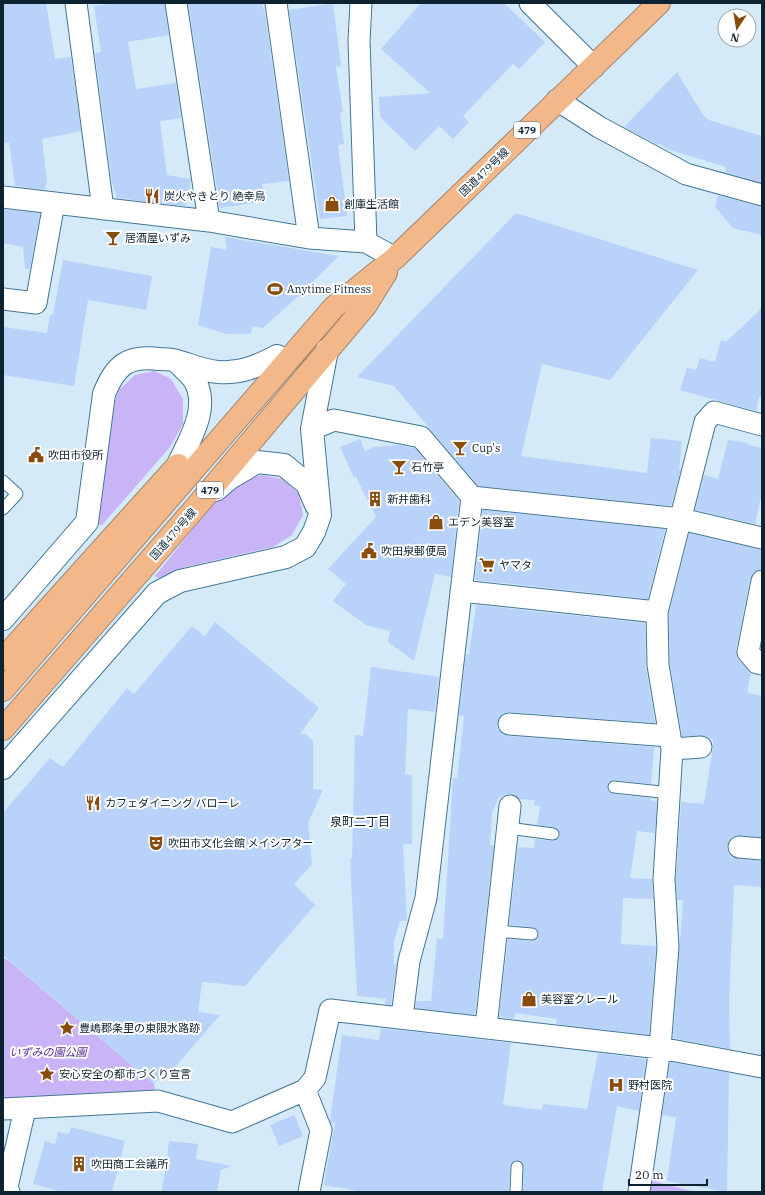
<svg xmlns="http://www.w3.org/2000/svg" width="765" height="1195" font-family="'IBM Plex Serif','Noto Sans JP',serif">
<style>
.green{fill:#cab4f8}
.building{fill:#b8d2f9}
.lines{fill:none;stroke-linecap:round;stroke-linejoin:round}
.lane-casing{stroke:#427697;stroke-width:13}
.street-casing{stroke:#427697;stroke-width:23}
.secondary-casing{stroke:#427697;stroke-width:24}
.highway-casing{stroke:#a2846b;stroke-width:24}
.lane{stroke:#fff;stroke-width:11}
.street{stroke:#fff;stroke-width:21}
.secondary{stroke:#fff;stroke-width:22}
.highway{stroke:#f3b88a;stroke-width:22}
.labels{text-anchor:middle;stroke-width:4;stroke-linejoin:round;paint-order:stroke}
.shield{fill:#fff;stroke:#56656f;stroke-width:1}
.shield-label{font-size:10px;font-weight:bold;fill:#0d2331}
.street-label{font-size:11px;fill:#0d2331;stroke:#fff}
.poi-label{font-size:11px;fill:#0d2331;stroke:#fff;text-anchor:start}
.park-label{font-size:11px;font-style:italic;fill:#582b94;stroke:#fff}
.neighbourhood-label{font-size:12px;fill:#0d2331;stroke:#fff}
</style>
<rect width="100%" height="100%" fill="#d5eaf9"/>
<path class="green" d="M154,371l17,8 12,20v25l-13,23 -68,78 -5,-1 13,-110 9,-24 16,-15z
M261,475l22,4 16,15 4,21 -11,20 -19,12 -88,20 -25,12 -5,-3 66,-82 20,-12z
M3,958l5,2 146,124 1,7 -152,8z
M649,1180l46,12h-48z"/>
<path class="building" d="M3,3h43l9,56 16,-2 10,74 -39,8 5,42 -2,9 -30,-4 -6,-44 -6,1z
M116,3h48l5,32 -41,7 8,47 40,-6 5,35 -21,3 7,54 24,4 -5,27 -69,-8 -5,-16 -17,-129 6,-1 -7,-46z
M188,3h74l3,10 24,168 -27,3 3,14 -12,2 1,3 -34,5z
M333,3l8,63 -5,1 7,45 -3,1 4,31 -6,1 9,71 -27,3 -31,-209z
M421,3h83l41,39 -26,27 -6,-5 -28,29 -22,23 6,6 -16,17 -14,-13 -24,25 -35,-34 -1,-20 51,-4 -49,-44z
M677,72l26,43 6,5 53,16v47l-37,-11 1,-5 -59,-18 -7,-5 -2,1 -34,-18z
M718,195l44,12v28l-29,-7 -18,-21z
M3,209l37,4 -10,56h-5l-2,-22 -20,-4z
M516,213l182,57 -88,110 -68,-16 -21,92 126,17 4,-35 31,3 -3,28 2,1 -10,36 -193,-20 -84,-100 -37,-9z
M225,237l114,19 -37,37 -39,35 -11,-2 -1,8h-25l-28,-9 13,-78 16,3z
M63,260l89,16 -6,34 -58,-10 -14,86 -71,-11v-48l44,6 3,-18h3z
M762,308v90l-3,-1 -3,14 -76,-21 7,-22 9,2 4,-12 15,4 6,-22 5,2z
M360,439l5,12 9,-4 23,-2 18,3 44,53 -8,76 -16,-3 -21,87 -26,-19 2,-11 -24,-6 -33,-24 13,-17 -18,-15 48,-52 -20,-40 -2,1 -14,-31z
M728,440l21,3 -1,2 14,3v45l-7,31 -60,-14 9,-35 14,4z
M483,510l182,19 -17,70 -173,-19z
M689,533l73,17v19l-9,4 -3,6 -14,71 3,10 12,12 -4,21 15,3v141l-28,-1 -5,4 -2,6 1,6 4,5 30,4v26l-28,-2 -5,118 1,46 -57,-11 10,-138h-6l-1,-21 5,-77 23,2 9,-57v-8h-3l-4,-3h-24l-12,-72 -1,-51z
M476,605l169,18 1,44 9,56 -145,-11 -6,1 -5,4 -2,7 1,5 4,5 6,2 146,11 -3,37 -37,-4 -5,3 -2,4 1,3 5,4 37,4v2l7,1 -2,32 -18,-2 -7,47 22,1 1,20 -30,-1 -2,46 35,2 -7,89 -93,-11 1,-5 -41,-6 -2,6 -15,-2 9,-78 24,2 3,-1 4,-5 -1,-4 -5,-4 -24,-2 9,-78 16,1 1,-9 20,2 5,-6 -3,-7 -20,-3 3,-19h-6l1,-6 -16,-1 -7,-5 -13,3 -7,16 -2,32h4l-19,170 -60,-7 1,-7h15l6,-62h6l10,-161h4l7,-62 -5,-1 7,-61 3,1z
M215,622l104,86 -19,26h6l7,7v48l10,1 -15,33 4,41 -18,20 21,21 -70,81 -43,-4 -4,30 22,3 -56,65 -4,-3 -6,7 -151,-129v-142l47,-55 13,9 64,-79 7,6 58,-68 13,10z
M371,667l68,10 -4,35 -27,-3 -3,65 7,1v69h-9l4,77h-7l-6,20v23h3l-6,41 -6,-1 1,-5 -29,-3 -7,-137h2l3,-124 8,1z
M381,1028l130,15 -8,62 39,5 1,-6 44,5 11,-56 48,6 -7,52 -22,-5 -15,86h-79l1,-25 -3,-6 -4,-1 -6,3 -1,3 -1,26h-146l-39,-7 11,-63 -4,2 -1,-4 12,-85 37,5z
M670,1062l59,11 -2,119 -60,-11 9,-64 -14,-2z
M294,1115l9,21 -24,10 -9,-21z
M71,1127l54,14 -13,51h-50l-29,-8 12,-43 10,3 3,-12 11,2z
M169,1141l29,3 -2,15 36,7 -11,4 -4,22h-56l5,-25z"/>
<g class="lines">
<defs>
<path id="lane" d="M3,481l14,13 -14,15
M614,787l56,6
M508,828l45,6
M497,931l35,3
M516,1192l1,-25"/>
<path id="street" d="M76,3l27,206
M176,3l33,218
M276,3l33,235
M361,3l-2,38 7,201
M530,3l64,64
M557,100l42,27 87,47 76,21
M3,197l206,24 100,17 57,4 29,16
M3,299l33,4 18,-100
M312,429l22,-9 87,17 51,60 209,22 81,19
M762,581l-14,71 9,11 5,1
M461,591l196,21
M509,724l161,12
M672,749l29,-2
M739,847l23,2
M402,1017l7,-56 17,-63 46,-401
M486,1027l24,-221
M305,1090l16,40 -12,62
M3,1109l155,-8 74,21 73,-32 10,-12 15,-68 330,38 102,19
M9,1192l-2,-5 18,-78
M639,1192l21,-144 8,-101 -4,-68 8,-130 -14,-84 -1,-53 48,-190 9,-10 48,13"/>
<path id="secondary" d="M176,361c6,6 14,12 19,20 15,28 -6,59 -17,84
M216,490l14,-12 27,-16 27,3 23,19 9,21
M3,619l84,-97 17,-128c11,-28 23,-39 55,-35 6,0 12,0 18,2 14,4 27,10 41,11 22,2 40,-6 59,-16
M3,768l154,-175 23,-12 106,-24 19,-10 9,-15 6,-17 -8,-86 15,-79"/>
<path id="highway" d="M3,659l175,-194
M3,690l331,-383 61,-49 264,-255
M3,729l193,-222 170,-202 20,-32"/>
</defs>
<use href="#lane" class="lane-casing"/>
<use href="#street" class="street-casing"/>
<use href="#secondary" class="secondary-casing"/>
<use href="#highway" class="highway-casing"/>
<use href="#lane" class="lane"/>
<use href="#street" class="street"/>
<use href="#secondary" class="secondary"/>
<use href="#highway" class="highway"/>
</g>
<defs>
<symbol id="restaurant-bare" viewBox="-9 -9 18 18"><path d="M-5-6h1v4h1v-4h1v4h1v-4h1v5L-1.5 .5V6h-2V.5L-5-1ZM5-6V6H3V1.5H1.5Q1.5-4 5-6Z" fill="#894c0d" stroke="#fff" stroke-width="2.5" paint-order="stroke"/></symbol>
<symbol id="shop-bare" viewBox="-9 -9 18 18"><path d="M-5-2.5h2.3a2.7 3.5 0 0 1 5.4 0H5L5.5 6h-11ZM-1.5-2.5h3a1.5 2.3 0 0 0-3 0Z" fill="#894c0d" stroke="#fff" stroke-width="2.5" paint-order="stroke"/></symbol>
<symbol id="bar-bare" viewBox="-9 -9 18 18"><path d="M-6-5H6L.8 .8V4.5H3.5V6h-7V4.5H-.8V.8Z" fill="#894c0d" stroke="#fff" stroke-width="2.5" paint-order="stroke"/></symbol>
<symbol id="stadium-bare" viewBox="-9 -9 18 18"><path d="M0-5a6.5 5 0 1 0 0 10a6.5 5 0 1 0 0-10ZM-3.5-1.8h7v3.6h-7Z" fill="#894c0d" stroke="#fff" stroke-width="2.5" paint-order="stroke"/></symbol>
<symbol id="civic-bare" viewBox="-9 -9 18 18"><path d="M-.6-6.5H3V-4.5H.6V-3L4-1V1h2V6H-6V1h2V-1L-.6-3ZM-1.2 2.5V6h2.4V2.5Z" fill="#894c0d" stroke="#fff" stroke-width="2.5" paint-order="stroke"/></symbol>
<symbol id="building-bare" viewBox="-9 -9 18 18"><path d="M-4-6H4V6H1V3H-1V6H-4ZM-2.5-4.3h1.7v1.8h-1.7ZM.8-4.3h1.7v1.8H.8ZM-2.5-1h1.7V.8h-1.7ZM.8-1h1.7V.8H.8Z" fill="#894c0d" stroke="#fff" stroke-width="2.5" paint-order="stroke"/></symbol>
<symbol id="supermarket-bare" viewBox="-9 -9 18 18"><path d="M-6-5.5h2.5l.6 2H6L4.5 2H-2.5L-4.4-4H-6ZM-1.5 3.2a1.3 1.3 0 1 0 .1 0ZM3 3.2a1.3 1.3 0 1 0 .1 0Z" fill="#894c0d" stroke="#fff" stroke-width="2.5" paint-order="stroke"/></symbol>
<symbol id="theatre-bare" viewBox="-9 -9 18 18"><path d="M-5-5.5Q0-4 5-5.5V0Q5 5 0 6Q-5 5-5 0ZM-3.3-2.5H-1v1.5H-3.3ZM1-2.5H3.3v1.5H1ZM-2.8 1Q0 5.5 2.8 1Z" fill="#894c0d" stroke="#fff" stroke-width="2.5" paint-order="stroke"/></symbol>
<symbol id="sight-bare" viewBox="-9 -9 18 18"><path d="M0-6L1.8-2.2L6-1.7L2.9 1.2L3.7 5.4L0 3.3L-3.7 5.4L-2.9 1.2L-6-1.7L-1.8-2.2Z" fill="#894c0d" stroke="#fff" stroke-width="2.5" paint-order="stroke"/></symbol>
<symbol id="hospital-bare" viewBox="-9 -9 18 18"><path d="M-5-5h3v3.5h4V-5h3V5h-3V1.5h-4V5h-3Z" fill="#894c0d" stroke="#fff" stroke-width="2.5" paint-order="stroke"/></symbol>
</defs>
<g fill-rule="evenodd">
<use href="#restaurant-bare" x="141" y="185" width="22" height="22"/>
<use href="#shop-bare" x="321" y="193" width="22" height="22"/>
<use href="#bar-bare" x="102" y="227" width="22" height="22"/>
<use href="#stadium-bare" x="264" y="278" width="22" height="22"/>
<use href="#bar-bare" x="449" y="437" width="22" height="22"/>
<use href="#civic-bare" x="25" y="444" width="22" height="22"/>
<use href="#bar-bare" x="388" y="456" width="22" height="22"/>
<use href="#building-bare" x="364" y="488" width="22" height="22"/>
<use href="#shop-bare" x="425" y="511" width="22" height="22"/>
<use href="#civic-bare" x="358" y="540" width="22" height="22"/>
<use href="#supermarket-bare" x="476" y="554" width="22" height="22"/>
<use href="#restaurant-bare" x="82" y="792" width="22" height="22"/>
<use href="#theatre-bare" x="145" y="832" width="22" height="22"/>
<use href="#shop-bare" x="518" y="988" width="22" height="22"/>
<use href="#sight-bare" x="56" y="1017" width="22" height="22"/>
<use href="#sight-bare" x="36" y="1063" width="22" height="22"/>
<use href="#hospital-bare" x="605" y="1074" width="22" height="22"/>
<use href="#building-bare" x="68" y="1153" width="22" height="22"/>
</g>
<g class="labels">
<g class="shield">
<rect x="514" y="122" width="26" height="16" rx="3"/>
<rect x="197" y="482" width="26" height="16" rx="3"/>
</g>
<g class="shield-label">
<text x="527" y="134">479</text>
<text x="210" y="494">479</text>
</g>
<g class="street-label">
<text transform="translate(484 172) rotate(-44)" y="4">国道479号線</text>
<text transform="translate(173 534) rotate(-49)" y="4">国道479号線</text>
</g>
<g class="poi-label">
<text x="164" y="200">炭火やきとり 絶幸鳥</text>
<text x="344" y="208">創庫生活館</text>
<text x="125" y="242">居酒屋いずみ</text>
<text x="287" y="293">Anytime Fitness</text>
<text x="472" y="452">Cup's</text>
<text x="48" y="459">吹田市役所</text>
<text x="411" y="471">石竹亭</text>
<text x="387" y="503">新井歯科</text>
<text x="448" y="526">エデン美容室</text>
<text x="381" y="555">吹田泉郵便局</text>
<text x="499" y="569">ヤマタ</text>
<text x="105" y="807">カフェダイニング バローレ</text>
<text x="168" y="847">吹田市文化会館 メイシアター</text>
<text x="541" y="1003">美容室クレール</text>
<text x="79" y="1032">豊嶋郡条里の東限水路跡</text>
<text x="59" y="1078">安心安全の都市づくり宣言</text>
<text x="628" y="1089">野村医院</text>
<text x="91" y="1168">吹田商工会議所</text>
</g>
<g class="park-label">
<text x="48" y="1056">いずみの園公園</text>
</g>
<g class="neighbourhood-label">
<text x="360" y="826">泉町二丁目</text>
</g>
</g>
<rect width="765" height="1195" fill="none" stroke="#0d2331" stroke-width="8"/>
<g transform="translate(737 28) rotate(192)"><circle r="19" fill="#ffffff" stroke="#9ea7ad"/>
<path d="M0-3L7 15L0 10L-7 15Z" fill="#894c0d"/>
<text y="-6" font-size="11" font-weight="bold" text-anchor="middle" fill="#0d2331">N</text>
</g>
<path d="M629 1179v6h78v-6" fill="none" stroke="#0d2331" stroke-width="2"/>
<text x="635" y="1179" font-size="12" fill="#0d2331" stroke="#ffffff" stroke-width="3" paint-order="stroke">20 m</text>
</svg>
